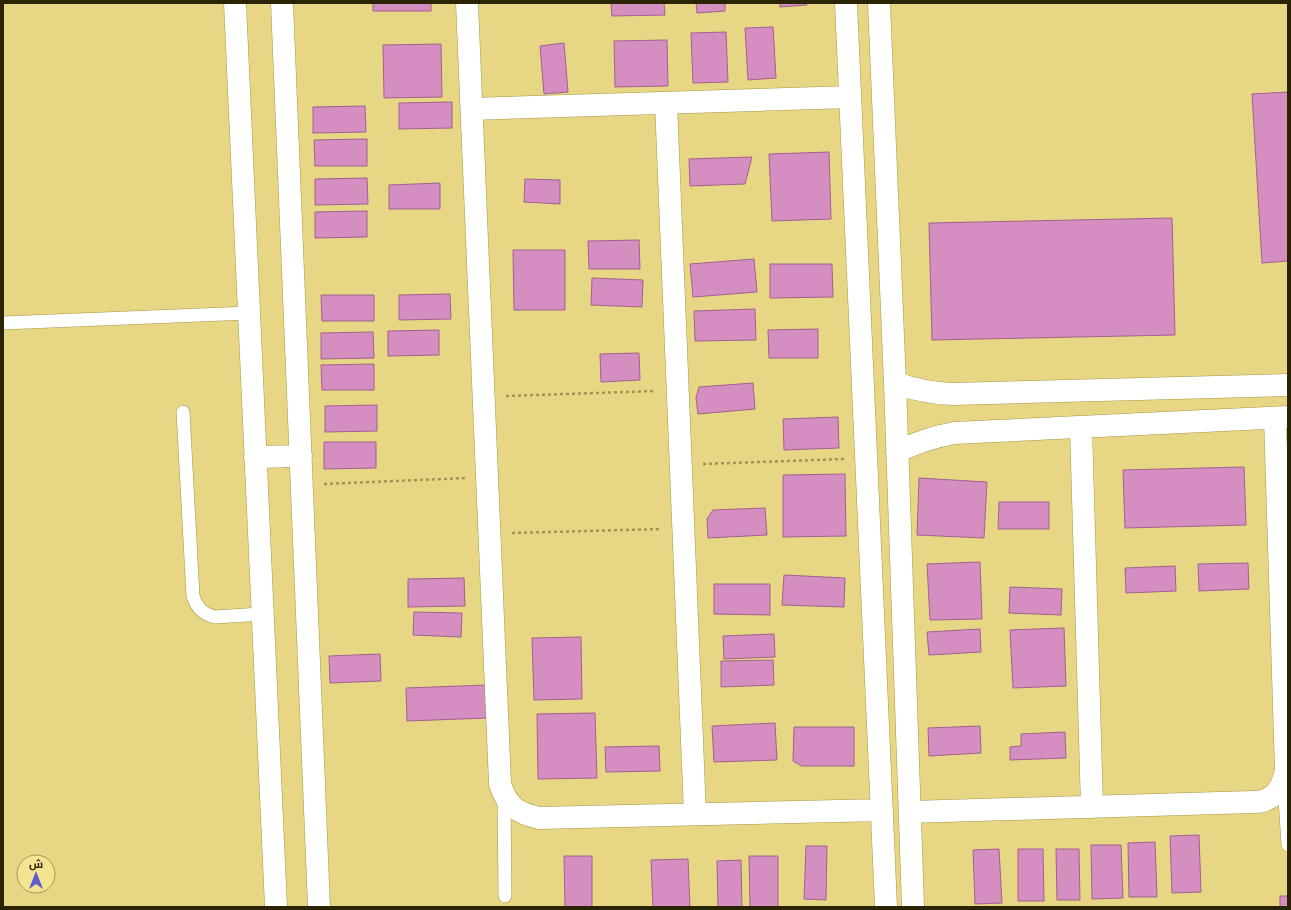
<svg xmlns="http://www.w3.org/2000/svg" width="1291" height="910" font-family="Quicksand,Cairo,sans-serif">
<style>
.building{fill:#d48fc0;stroke:#a1608f}
.lines{fill:none;stroke-linecap:round;stroke-linejoin:round}
.service-casing{stroke:#a69544;stroke-width:14}
.minor-casing{stroke:#a69544;stroke-width:23}
.path{stroke:#a09353;stroke-width:2.5;stroke-dasharray:3 3;stroke-linecap:butt}
.service{stroke:#fff;stroke-width:13}
.minor{stroke:#fff;stroke-width:22}
</style>
<rect width="100%" height="100%" fill="#e7d785"/>
<path class="building" d="M373,3h58v8h-58z
M611,3h53l1,12 -53,1z
M696,3h29v8l-28,2z
M780,3h26l1,2 -27,2z
M773,27l3,51 -28,2 -3,-52z
M726,32l2,50 -35,1 -2,-50z
M667,40l1,46 -53,1 -1,-46z
M564,43l4,49 -24,2 -4,-48z
M441,44l1,53 -58,1 -1,-53z
M1288,92v169l-26,2 -10,-169z
M452,102v26l-53,1v-26z
M365,106l1,26 -53,1v-26z
M367,139v27h-52l-1,-26z
M829,152l2,67 -59,2 -3,-67z
M752,157l-7,27 -55,2 -1,-27z
M367,178l1,26 -53,1v-26z
M525,179l35,1v24l-36,-2z
M440,183v26h-51v-24z
M367,211v26l-52,1v-26z
M1172,218l3,117 -243,5 -3,-117z
M639,240l1,29h-51l-1,-28z
M513,250h52v60h-51z
M754,259l3,33 -64,5 -3,-33z
M770,264h62l1,33 -63,1z
M592,278l51,2 -1,27 -51,-2z
M450,294l1,25 -52,1v-25z
M321,295h53v26h-52z
M755,309l1,31 -61,1 -1,-30z
M818,329v29h-49l-1,-28z
M439,330v25l-51,1v-25z
M373,332l1,26 -53,1v-26z
M639,353l1,27 -39,2 -1,-28z
M374,364v26h-52l-1,-25z
M753,383l2,26 -57,5 -2,-16 3,-11z
M377,405v26l-52,1v-26z
M838,417l1,31 -55,2 -1,-31z
M324,442h52v26l-52,1z
M1244,467l2,58 -121,3 -2,-58z
M845,474l1,62 -63,1v-62z
M919,478l68,4 -3,56 -67,-3z
M999,502h50v27h-51z
M765,508l2,27 -59,3 -1,-19 6,-9z
M980,562l2,57 -52,1 -3,-56z
M1248,563l1,26 -50,2 -1,-27z
M1175,566l1,25 -50,2 -1,-25z
M784,575l61,3 -1,29 -62,-2z
M464,578l1,28 -57,1v-28z
M714,584h56v31l-56,-1z
M1010,587l52,2 -1,26 -52,-2z
M414,612l48,1 -1,24 -48,-2z
M1064,628l2,58 -53,2 -3,-58z
M980,629l1,23 -52,3 -2,-23z
M774,634l1,23 -51,2 -1,-23z
M581,637l1,62 -48,1 -2,-62z
M380,654l1,27 -51,2 -1,-27z
M773,660l1,25 -53,2v-26z
M487,685l1,33 -81,3 -1,-33z
M595,713l2,65 -59,1 -1,-65z
M775,723l2,37 -63,2 -2,-36z
M980,726l1,27 -52,3 -1,-28z
M794,727h60v39h-52l-9,-5z
M1065,732l1,26 -56,2v-13l11,-1v-12z
M659,746l1,25 -54,1 -1,-25z
M1199,835l2,57 -29,1 -2,-57z
M1155,842l2,55h-28l-1,-54z
M1091,845h30l2,53 -31,1z
M806,846h21l-1,54 -22,-1z
M999,849l3,54 -27,1 -2,-54z
M1018,849h25l1,52h-26z
M1056,849h23l1,51h-23z
M564,856h28v51h-27z
M749,856h29v51h-28z
M688,859l2,48h-37l-2,-47z
M741,860l1,47h-24l-1,-46z
M1280,896h8v11h-8z"/>
<g class="lines">
<defs>
<path id="service" d="M3,323l246,-10
M183,412l10,184c4,12 10,18 22,21l47,-3
M1284,783l4,62
M504,796l1,100"/>
<path id="minor" d="M235,3l41,904
M282,3l37,904
M467,3l33,781c7,22 17,29 39,34l343,-8
M846,3l40,904
M879,3l16,380 18,524
M666,103l29,711
M472,109l378,-12
M895,383c20,7 36,10 57,11l336,-9
M1081,427l11,380
M897,452c20,-10 36,-15 57,-19l334,-16
M255,457l46,-1
M910,812l343,-10c3,0 9,0 12,-2 14,-5 18,-17 21,-30l-11,-352"/>
</defs>
<use href="#service" class="service-casing"/>
<use href="#minor" class="minor-casing"/>
<path class="path" d="M506,396l149,-5
M703,464l141,-5
M324,484l141,-6
M512,533l149,-4"/>
<use href="#service" class="service"/>
<use href="#minor" class="minor"/>
</g>
<rect width="1291" height="910" fill="none" stroke="#2b2402" stroke-width="8"/>
<g transform="translate(36 874)"><circle r="19" fill="#f4e492" stroke="#a49758"/>
<path d="M0-3L7 15L0 10L-7 15Z" fill="#5b5cd4"/>
<text y="-6" font-size="11" font-weight="bold" text-anchor="middle" fill="#2b2402">ش</text>
</g>
</svg>
